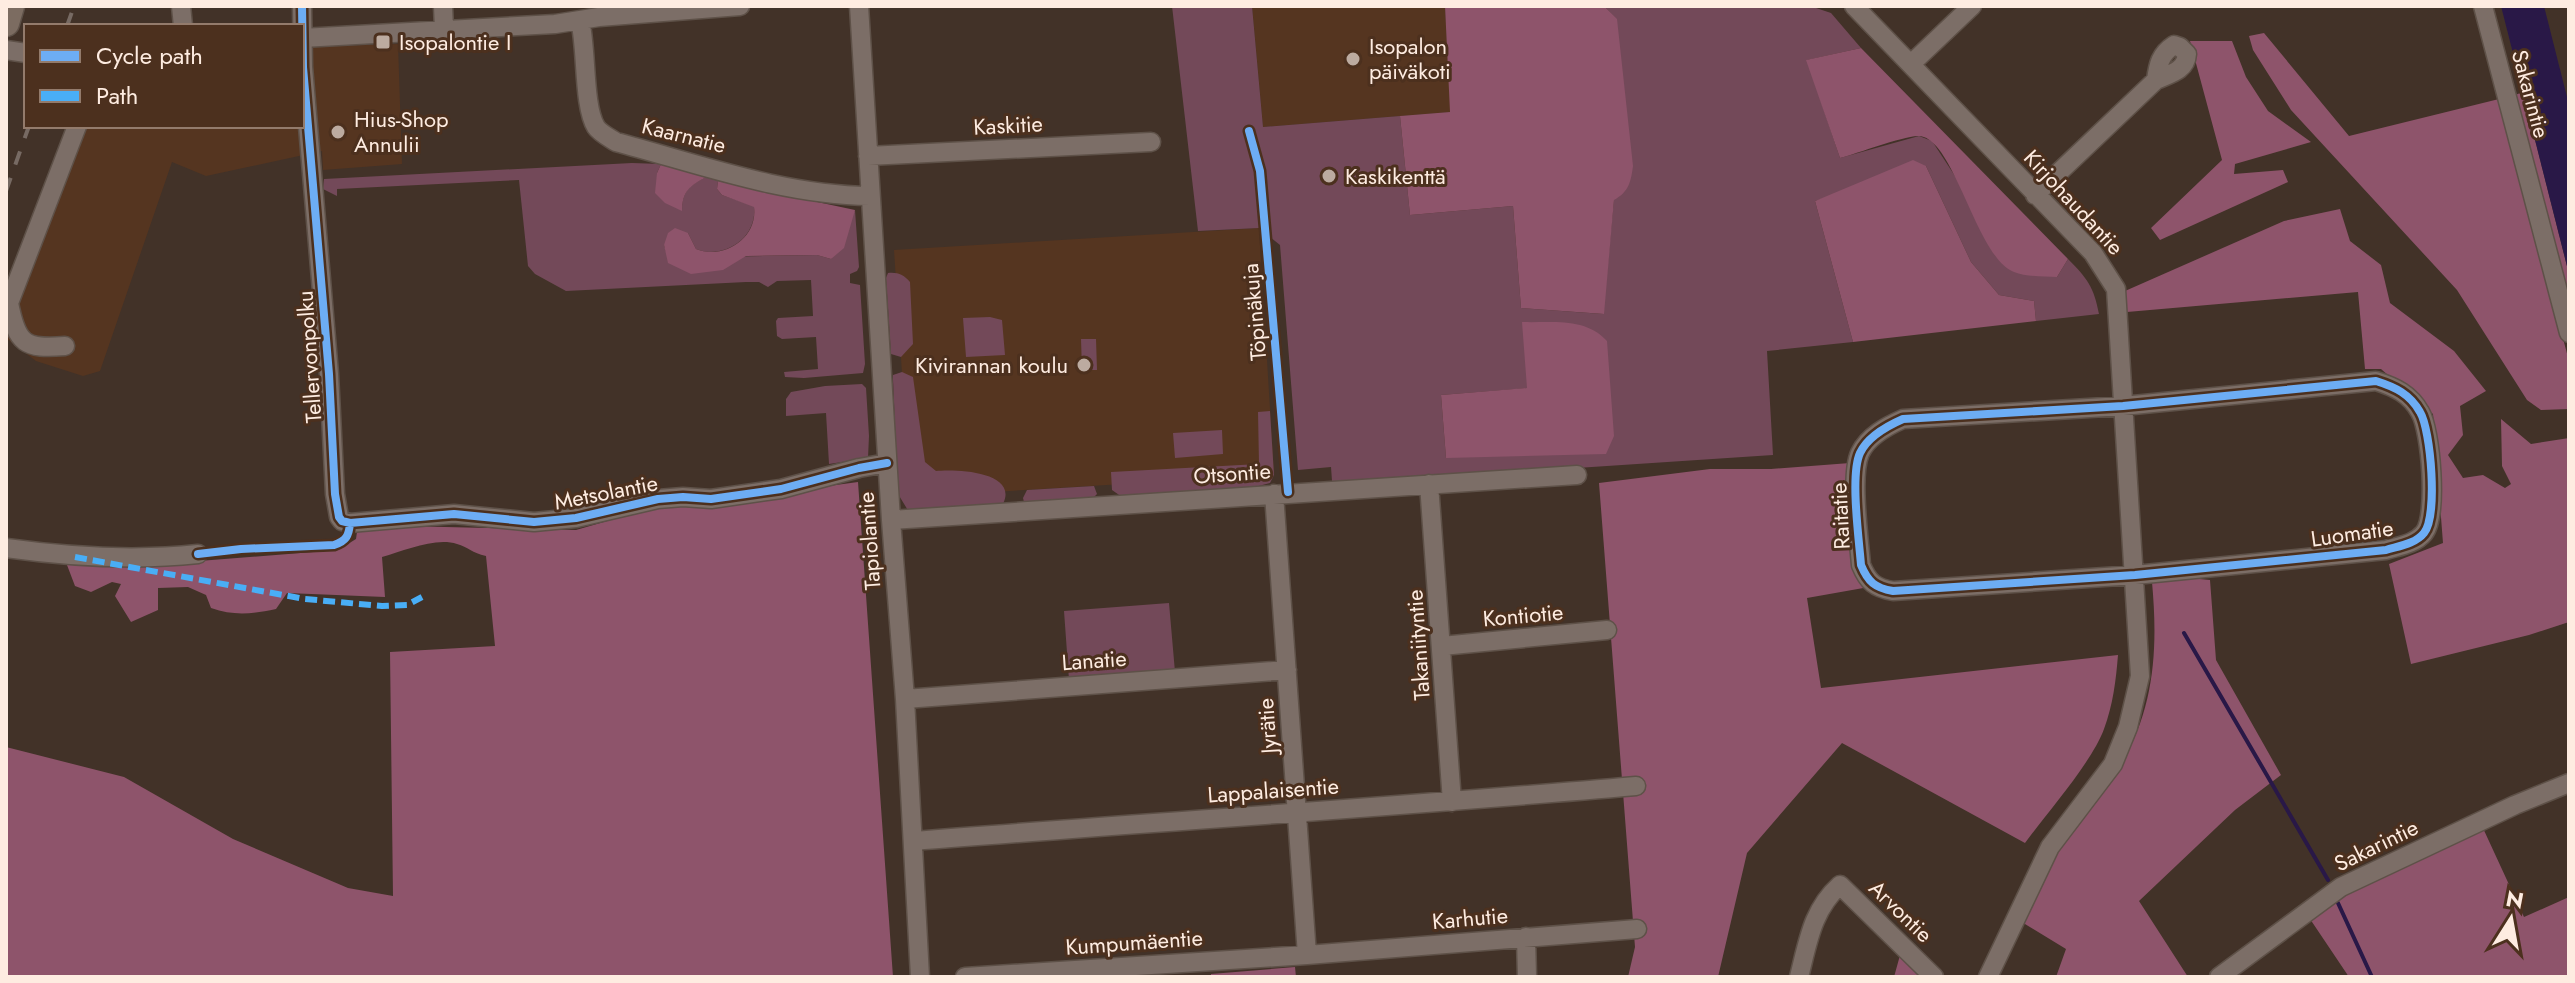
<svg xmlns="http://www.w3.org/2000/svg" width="2575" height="983" font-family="Jost,sans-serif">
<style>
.built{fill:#553520}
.green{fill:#734959;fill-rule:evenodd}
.forest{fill:#8e546b}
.water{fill:#291847}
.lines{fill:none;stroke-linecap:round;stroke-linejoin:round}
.stream{stroke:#291847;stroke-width:4}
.minor-casing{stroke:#5e5148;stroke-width:21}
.highway-casing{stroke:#5e5148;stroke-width:29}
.minor{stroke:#7c6e67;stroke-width:18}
.highway{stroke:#7c6c61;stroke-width:26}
.rail{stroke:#776a63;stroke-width:4;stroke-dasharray:14 14;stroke-linecap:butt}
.quiet{stroke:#49aef6;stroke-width:6;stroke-dasharray:12 6;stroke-linecap:butt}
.cycleway-casing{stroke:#4c301e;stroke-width:13}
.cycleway{stroke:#6dadf4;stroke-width:8}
.poi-dot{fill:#bcaba0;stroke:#4c301e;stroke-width:3}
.labels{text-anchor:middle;stroke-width:6;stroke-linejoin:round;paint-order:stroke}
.poi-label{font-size:22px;fill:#feece1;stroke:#4c301e;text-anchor:start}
.street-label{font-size:22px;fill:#feece1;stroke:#4c301e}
</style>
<rect width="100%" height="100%" fill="#423228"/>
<path class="built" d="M1252,6h193l6,106 -188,15z
M398,44l4,120 -79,6 -1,-19 -116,25 -34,-14 -72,209 -17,5 -47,-15 -30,-23v-10l76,-202h220v-79z
M1259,228l15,247 -364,22 -16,-247z"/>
<path class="green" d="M1172,6h80l11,121 137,-11 10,99 103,-9 8,102 82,6 11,-115 3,-179 -13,-14h206l21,7 30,35 -54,12 33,98 79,-22 13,5 23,35 102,101 11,-18c19,19 26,28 31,55l-63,7 -2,-20 -35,-6 -28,-33 -45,-96 -111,35 38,141 -86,9 6,104 -438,29 -3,-3 -1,-14 -33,3 -18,-225 -21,-17 -61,3zM1528,388l-82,70 -5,-63z
M632,163l29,1 -4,9 25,37c0,-19 8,-25 24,-33l12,4 -1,8 5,6 32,11c4,32 -30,54 -58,43l-8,-16 -24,12 4,13 149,-3 14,4 24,-49 4,57 -2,4 -7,3v9l10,2 5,79 -2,9 -59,5 -19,-1 -1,-5 34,-3 -2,-32 -34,2 -5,-3 -1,-15 2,-3 35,-2 -2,-36 -34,1 -9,6 -9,-5h-13l-180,9 -31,-17 -7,-8 -9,-86 -182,9v7l-14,-7 1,-10z
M888,273c10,-1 16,2 22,9l3,62 -12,13 -10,-3 -5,-76z
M990,317l12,3 3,35 -39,2 -3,-39z
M1096,339l1,31h-15l-1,-31z
M902,372l11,5 12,85 11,9c19,-2 83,0 67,33l-94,8 -11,-18 -5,-114v-5z
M862,384l4,4 3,48 -1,22 -39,6 -3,-51 -40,3v-17l5,-7 34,-6z
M1270,411l4,64 -4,8 -19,5 -129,9 -10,-7 -1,-18 148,-8 -1,-52z
M1222,430l1,24 -48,4 -2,-25z
M1094,486l3,8 -3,3 -70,5 -1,-4 4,-8z
M1169,603l6,69 -106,8 -5,-69z"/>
<path class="forest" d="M1445,6h159l13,13 16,147c-2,15 -4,26 -19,34l-10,114 -83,-6 -8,-102 -103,9 -10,-99 50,-4z
M2264,33l85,103 150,-37 70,262v48l-28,1 -14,-10 -70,-110 -166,-180 -38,-60 -4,-14z
M2190,41h42l14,36 22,34 43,31 -76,22 -1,10 49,-4 5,12 -128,58 -9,-12 71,-68z
M1861,48l207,211 -11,18c-13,-1 -31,0 -43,-5 -38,-14 -60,-137 -96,-136 -18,1 -59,17 -78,22l-34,-98z
M2523,92l46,182v40l-54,-219z
M1913,160l13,6 45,96 28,33 35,6 2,20 -183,21 -38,-141z
M661,164l45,13c-16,9 -24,14 -24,34l-17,-8 -10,-10 2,-20z
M718,181l137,29 -11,38 -13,11 -14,-4 -71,1 -23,14 -32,4 -23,-11 -4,-18 4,-12 7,-5 13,5 8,16c28,11 62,-11 58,-42l-32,-12 -5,-6z
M2340,209l10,32 31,24 9,38 64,48 32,40 -26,15 3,29 -15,20 15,23 20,-3 22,13 6,-4 -9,-18 -1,-47 30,25 38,-6v184l-40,13 -118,29 -22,-100 54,-21 -10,-129 -52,-45h-16l-7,-77 -231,20 -2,-21 159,-70z
M1522,322c31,1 63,-5 85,19l7,95 -8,18 -160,4 -5,-63 86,-7z
M1850,463l19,124 -62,11 14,90 297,-33c-2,25 -5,50 -14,74 -12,33 -57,84 -79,114l-183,-100 -95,110 -29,124h-90l7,-30 -36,-464 111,-14h61z
M858,482l35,495h-887v-230l118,30 109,62 115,49 45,8 -3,-244 105,-6 -9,-90c-14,-3 -18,-9 -29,-12 -22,-7 -53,7 -75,13l3,40 -98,-4 -11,16c-24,5 -42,7 -65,-1l-5,-13 -18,-8 -30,1v22l-27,12 -16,-26 6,-12 -9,-2 -21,10 -16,-6 -8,-21 94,-1 177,-14 18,-11 2,-14 218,5 66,-19z
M2189,578l21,2 6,80 65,115 -46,35 -96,91 49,76h-132l10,-28 -46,-28c12,-24 22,-50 37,-71 19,-29 44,-55 63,-84 35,-58 38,-118 32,-184z
M2482,826l42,91 45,-20v80h-220l-41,-61 45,-34z
M1902,948l29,29h-37z
M1295,967l1,10h-85v-3z"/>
<path class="water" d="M2501,6h43l25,99v169z"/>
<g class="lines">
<path class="stream" d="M2184,633l144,247
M2338,903l34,74"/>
<defs>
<path id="minor" d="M181,6l2,20
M302,6l1,61 26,307 6,120 4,23 3,4 8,2 104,-9 80,8 42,-4 82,-19 25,-2 28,2 70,-10 78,-21 28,-5
M443,6l1,23
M859,6l32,514 14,179 15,278
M1854,6l239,247 23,36 24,387 -12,51 -15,37 -63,83 -62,130
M2483,6l86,327
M580,21c7,27 3,85 16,106 4,6 14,11 20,15 83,22 167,53 254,54
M302,38l253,-14 44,-7 141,-11
M6,50l20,3
M1911,64l61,-58
M868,156l283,-14
M2035,195l121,-115c13,-6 30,-9 31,-26l-7,-7 -6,-2c-14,9 -16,20 -18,35
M65,346c-40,3 -48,-1 -56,-43l68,-177
M2376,381c19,6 34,13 44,31 11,18 18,104 4,121 -9,11 -25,13 -38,17l-251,25 -242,16c-18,-3 -25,-9 -32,-26 -2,-26 -11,-90 -1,-112 8,-17 27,-27 43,-34l220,-13z
M1429,484l23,318
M1274,494l33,461
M891,520l686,-45
M6,548c65,9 127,13 192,6
M1442,646l165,-16
M905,699l382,-29
M913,841c241,-19 482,-34 723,-55
M1526,937l1,40
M965,977l342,-22 330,-26
M1799,977c9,-35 13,-67 41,-92l94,92
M2219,977l122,-90 174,-82 54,-22"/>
<path id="highway" d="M6,23l5,-17"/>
</defs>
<use href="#minor" class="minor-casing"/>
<use href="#highway" class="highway-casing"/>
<use href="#minor" class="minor"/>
<use href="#highway" class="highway"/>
<path class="rail" d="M67,26l7,-20
M6,191l23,-65"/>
<path class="quiet" d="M75,557l230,42 77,7 25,-1 15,-8"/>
<defs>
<path id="cycleway" d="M302,6l1,61 26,307 6,120 4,23 3,4 8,2 104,-9 80,8 42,-4 82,-19 25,-2 28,2 70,-10 78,-21 28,-5
M1249,131l11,40 28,321
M2376,381c19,6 34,13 44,31 11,18 18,104 4,121 -9,11 -25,13 -38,17l-251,25 -242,16c-18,-3 -25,-9 -32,-26 -2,-26 -11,-90 -1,-112 8,-17 27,-27 43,-34l220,-13z
M198,554l43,-5 93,-4c12,-4 15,-9 16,-22"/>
</defs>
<use href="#cycleway" class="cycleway-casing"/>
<use href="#cycleway" class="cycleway"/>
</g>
<g class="poi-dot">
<rect x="375" y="34" width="16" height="16" rx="4"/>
<circle cx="1353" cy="59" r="8"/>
<circle cx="338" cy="132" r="8"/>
<circle cx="1329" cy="176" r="8"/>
<circle cx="1084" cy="365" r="8"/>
</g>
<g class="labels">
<g class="poi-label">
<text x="399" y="50">Isopalontie I</text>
<text x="1369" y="54">Isopalon<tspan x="1369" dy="25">päiväkoti</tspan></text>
<text x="354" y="127">Hius-Shop<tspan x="354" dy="25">Annulii</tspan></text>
<text x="1345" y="184">Kaskikenttä</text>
<text x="1068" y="373" text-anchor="end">Kivirannan koulu</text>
</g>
<g class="street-label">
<text transform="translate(2531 94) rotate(75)" y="8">Sakarintie</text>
<text transform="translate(1008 125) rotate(-3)" y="8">Kaskitie</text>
<text transform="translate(684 135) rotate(14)" y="8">Kaarnatie</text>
<text transform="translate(2074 202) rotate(47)" y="8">Kirjohaudantie</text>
<text transform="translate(1254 312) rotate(-95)" y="8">Töpinäkuja</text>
<text transform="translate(309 357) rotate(-94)" y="8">Tellervonpolku</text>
<text transform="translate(1232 473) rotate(-4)" y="8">Otsontie</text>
<text transform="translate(606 492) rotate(-11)" y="8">Metsolantie</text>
<text transform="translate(1840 516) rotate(-93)" y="8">Raitatie</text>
<text transform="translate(2352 533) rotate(-8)" y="8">Luomatie</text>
<text transform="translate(869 541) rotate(-94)" y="8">Tapiolantie</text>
<text transform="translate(1523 615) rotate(-5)" y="8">Kontiotie</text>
<text transform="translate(1418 645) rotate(-94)" y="8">Takaniityntie</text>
<text transform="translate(1094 660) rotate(-4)" y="8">Lanatie</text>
<text transform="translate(1267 726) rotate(-94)" y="8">Jyrätie</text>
<text transform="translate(1273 790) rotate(-4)" y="8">Lappalaisentie</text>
<text transform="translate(2376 845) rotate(-26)" y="8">Sakarintie</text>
<text transform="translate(1901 911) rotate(44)" y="8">Arvontie</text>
<text transform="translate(1470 918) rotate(-5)" y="8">Karhutie</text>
<text transform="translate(1134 942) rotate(-4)" y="8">Kumpumäentie</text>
</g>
</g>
<rect width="2575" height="983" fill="none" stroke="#feece1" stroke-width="16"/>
<rect x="24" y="24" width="280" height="104" fill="#4c301e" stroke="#937b6c" stroke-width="2"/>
<rect x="40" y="50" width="40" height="12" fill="#6dadf4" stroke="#937b6c" stroke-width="2"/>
<text x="96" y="64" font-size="24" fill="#feece1">Cycle path</text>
<rect x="40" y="90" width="40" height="12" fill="#49aef6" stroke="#937b6c" stroke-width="2"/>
<text x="96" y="104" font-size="24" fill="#feece1">Path</text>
<g transform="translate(2511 919) rotate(11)" stroke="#4c301e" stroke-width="6" paint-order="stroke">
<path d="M0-6L14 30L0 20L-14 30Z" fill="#feece1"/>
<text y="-12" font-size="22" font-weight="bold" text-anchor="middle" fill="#feece1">N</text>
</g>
</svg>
